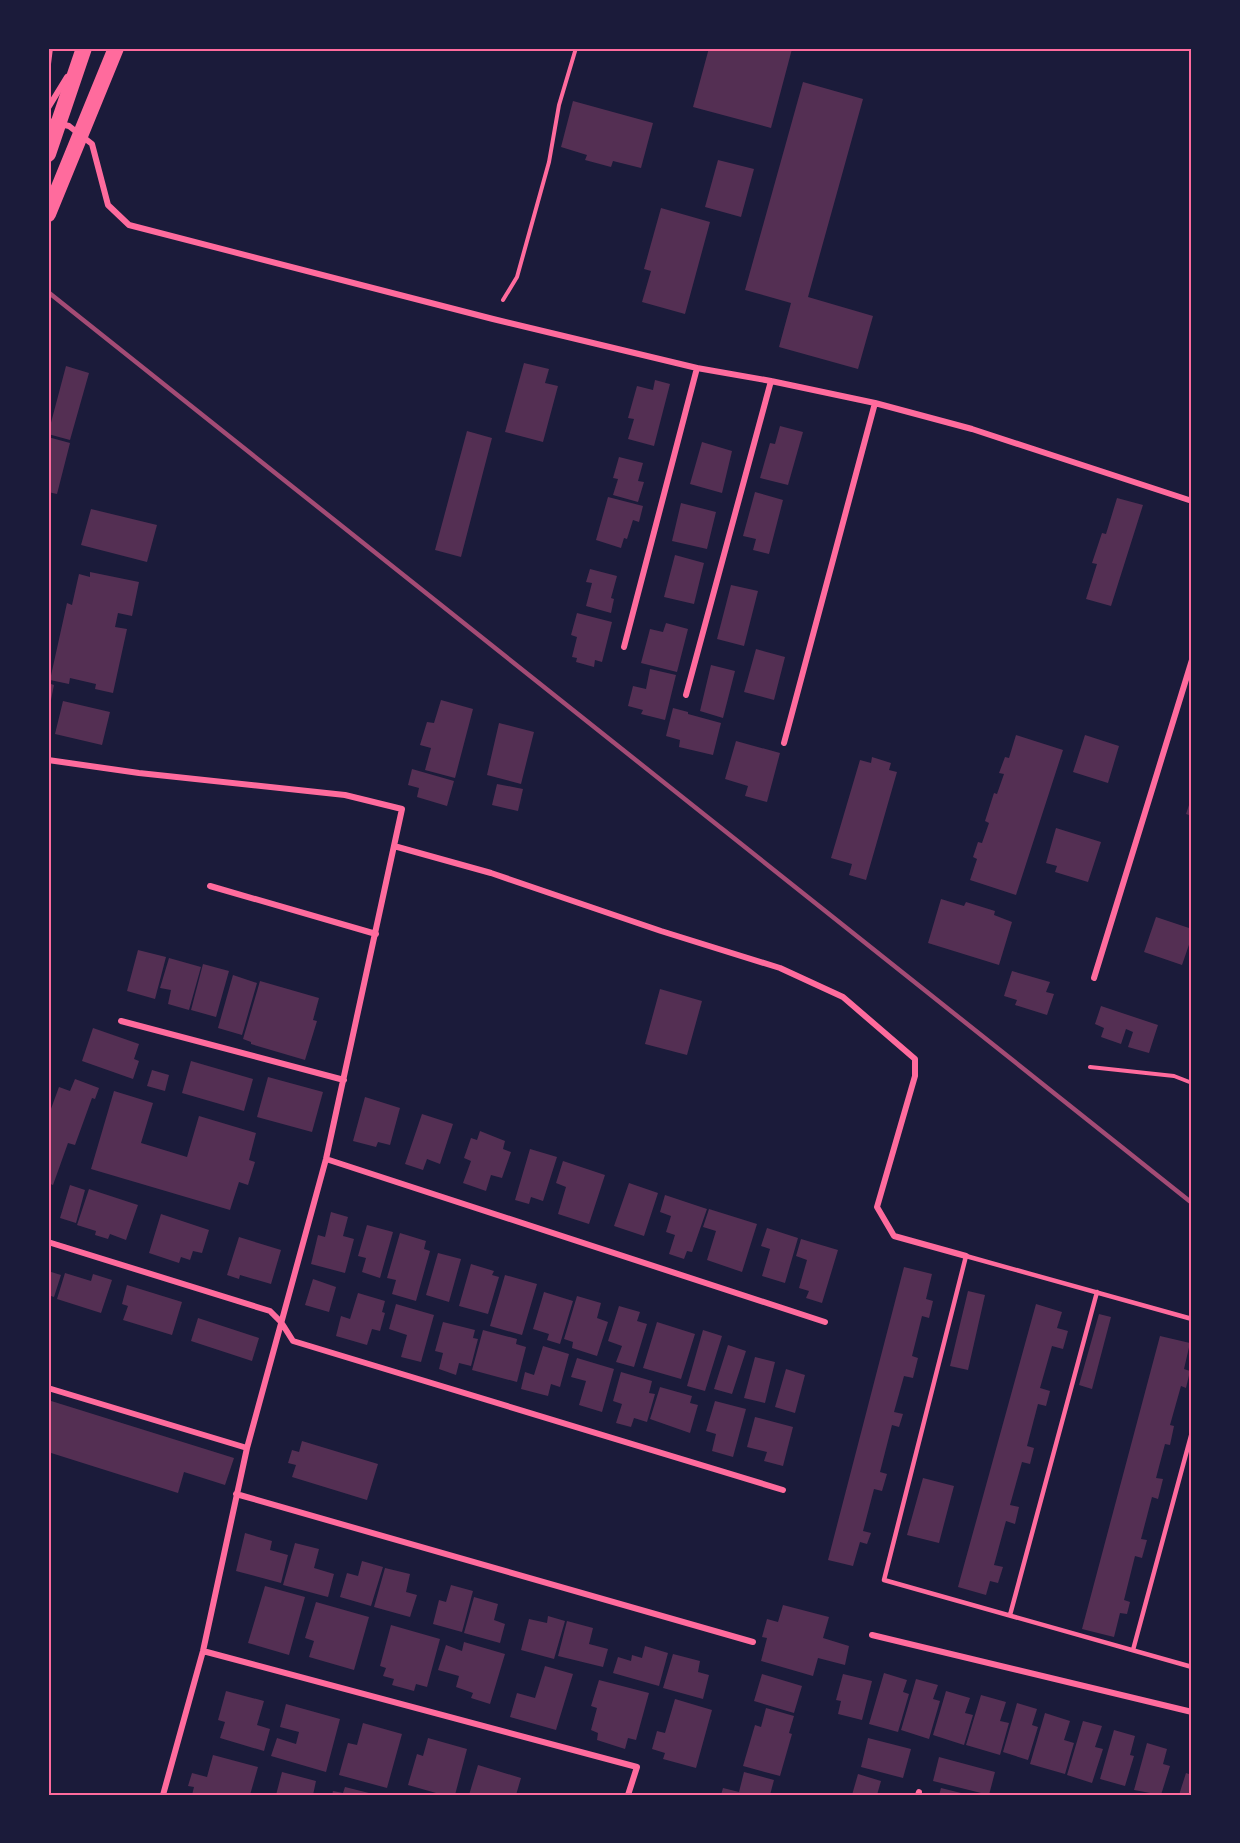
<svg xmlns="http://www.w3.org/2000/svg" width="1240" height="1843" font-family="'PT Sans Narrow',sans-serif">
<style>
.building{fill:#542f53}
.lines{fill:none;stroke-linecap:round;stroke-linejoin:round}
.path{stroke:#ff6b9d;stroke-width:4}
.service{stroke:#ff6b9d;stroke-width:4.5}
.minor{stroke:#ff6b9d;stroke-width:6}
.trunk{stroke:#ff6b9d;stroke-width:16}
.rail{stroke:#a44b75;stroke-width:4.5}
.neatline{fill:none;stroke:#ff6b9d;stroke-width:2}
</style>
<rect width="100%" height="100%" fill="#1b1b3a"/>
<path class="building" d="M709,48l83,1 -21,79 -78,-21z
M803,82l60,17 -55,198 65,19 -15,53 -79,-22 12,-44 -46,-13z
M573,101l80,22 -12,45 -28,-7 -2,6 -26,-7 2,-5 -26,-8z
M718,160l36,9 -13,48 -36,-10z
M661,208l49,14 -25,92 -43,-12 9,-31 -7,-2z
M524,363l25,6 -4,14 13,3 -15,56 -38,-10z
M66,366l23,7 -19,67 -22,-6z
M655,380l15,4 -16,62 -26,-7 6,-20 -6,-1 9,-32 16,4z
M780,426l23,6 -15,53 -28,-7 10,-35 5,1z
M467,431l25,7 -31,119 -26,-7z
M48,437l22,6 -13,51 -9,-2z
M702,442l30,9 -10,42 -32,-9z
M619,457l24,6 -5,18 6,1 -6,20 -25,-7 5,-16 -5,-1z
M755,492l28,8 -14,54 -16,-4 3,-11 -13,-3z
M608,497l35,9 -4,16 -6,-2 -6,19 -3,-1 -3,10 -25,-8z
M1117,498l26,7 -32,101 -25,-7 11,-35 -5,-1 10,-30 4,1z
M681,503l35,9 -9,37 -35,-8z
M91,509l66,16 -10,37 -66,-17z
M675,555l29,8 -10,41 -30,-7z
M590,569l27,7 -6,22 3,1 -3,14 -25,-7 6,-23 -6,-1z
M90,572l49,10 -7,34 -14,-3 -3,14 12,2 -14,64 -18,-4 1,-5 -26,-6 -1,6 -19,-4 17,-77 5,2 7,-31 11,3z
M731,585l27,6 -14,55 -27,-7z
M577,613l35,9 -10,40 -7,-2 -1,7 -18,-5 1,-4 -5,-1 5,-20 -6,-2z
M666,623l22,6 -11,43 -36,-9 9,-34 13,3z
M756,649l29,8 -11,43 -30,-8z
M711,665l24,6 -12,47 -23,-7z
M650,669l26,6 -11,45 -24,-6 2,-4 -15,-4 5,-20 13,3z
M48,683l6,2 -3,15 -3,-1z
M441,700l32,9 -18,69 -30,-8 6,-22 -11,-3 7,-23 7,1z
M63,701l47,11 -8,33 -47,-11z
M673,708l15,4v2l33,9 -8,32 -34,-8 1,-7 -14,-4z
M499,723l35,9 -13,52 -34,-9z
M1016,735l47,15 -47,145 -46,-15 7,-21 -4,-2 5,-15 4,1 7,-20 -4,-2 9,-28 3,1 7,-20 -5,-1 6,-16 4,1z
M1085,735l34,11 -11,37 -35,-11z
M736,741l44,12 -13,49 -22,-6 3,-10 -23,-7z
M872,757l19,6 -2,7 8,2 -31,108 -17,-5 3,-11 -21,-6 29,-98 11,3z
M412,769l42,12 -7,25 -30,-9 2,-9 -11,-3z
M497,784l26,5 -5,22 -26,-6z
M1192,796v20l-6,-2z
M1056,828l45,14 -13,40 -33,-10 2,-6 -11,-3z
M941,899l23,7 2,-4 29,9 -1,4 18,7 -13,43 -71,-22z
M1156,917l36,12v7l-10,29 -38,-13z
M138,950l28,7 -11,42 -28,-8z
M169,958l32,9 -12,43 -21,-6 3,-14 -11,-2z
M203,964l26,7 -13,46 -25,-7z
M1012,971l38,11 -4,10 8,2 -7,21 -32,-10 2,-5 -13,-4z
M233,975l24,8 -15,52 -24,-7z
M260,981l59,17 -6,22 4,1 -12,39 -54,-16v-2l-8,-3z
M660,989l42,12 -15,54 -42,-11z
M1101,1006l57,19 -9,28 -21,-6 5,-15 -7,-3 -5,15 -20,-7 3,-9 -9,-4z
M93,1028l46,16 -5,15 5,2 -6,18 -51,-18z
M191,1061l62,18 -9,32 -62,-18z
M152,1070l17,5 -4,16 -18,-5z
M268,1077l55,15 -11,40 -55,-15z
M75,1079l24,9 -4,11 -3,-1 -17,47 -7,-2 -15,42 -5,-2v-66l11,-30 11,4z
M114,1091l39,12 -12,40 46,14 12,-41 57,17 -7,27 6,2 -7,23 -9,-3 -9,28 -139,-41z
M365,1097l35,11 -10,37 -12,-3 -2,5 -23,-6z
M422,1114l31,10 -13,40 -13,-5 -4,11 -18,-6z
M480,1131l25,10 -2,8 8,3 -9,26 -11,-3 -5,16 -23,-8 8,-22 -7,-3 7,-20 6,2z
M530,1149l27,8 -14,44 -12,-4 -2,7 -14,-4z
M563,1161l42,14 -16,49 -31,-10 8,-27 -10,-4z
M629,1183l29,10 -14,43 -30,-10z
M70,1185l15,5 -9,33 -16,-5z
M89,1189l49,16 -12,35 -16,-6 -2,5 -13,-4 1,-4 -19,-6z
M665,1195l42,14 -15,43 -5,-1 -3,8 -15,-5 6,-19 -9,-3 5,-16 -11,-4z
M709,1209l48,15 -15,48 -35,-12 9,-29 -13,-4z
M331,1212l17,5 -5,19 11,3 -9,34 -34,-9 7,-29 7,2z
M161,1214l48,16 -7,23 -9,-2 -3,9 -9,-3 -2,6 -30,-10z
M367,1225l26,7 -13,46 -18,-6 4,-14 -8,-2z
M767,1228l31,10 -13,45 -23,-7 8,-27 -9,-3z
M400,1233l26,8 -2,8 6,2 -14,50 -24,-7 4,-14 -9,-2z
M239,1237l42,13 -10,34 -31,-9 -1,4 -12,-4z
M801,1239l37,11 -16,53 -16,-5 3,-7 -10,-3 8,-28 -11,-4z
M438,1253l23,6 -12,43 -23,-7z
M471,1264l23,7 -2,4 7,2 -11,37 -29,-8z
M904,1267l28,7 -6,25 7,2 -4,17 -7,-2 -10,40 6,2 -5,20 -9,-2 -10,36 9,2 -4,13 -7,-2 -12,47 7,2 -5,17 -8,-2 -11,42 8,2 -4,11 -7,-2 -7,24 -25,-6z
M48,1271l13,4 -7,22 -6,-2z
M65,1273l26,8 2,-7 19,6 -11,33 -44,-14z
M505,1275l32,9 -15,51 -32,-9z
M313,1279l23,8 -7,25 -24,-7z
M127,1285l55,17 -10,33 -49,-15 5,-14 -6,-2z
M968,1291l17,4 -17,75 -18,-4z
M544,1292l29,9 -13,43 -13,-4 2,-6 -16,-5z
M358,1293l27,8 -3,11 3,1 -5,18 -8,-2 -5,16 -31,-9 5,-20 9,3z
M577,1296l24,7 -4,15 11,4 -11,34 -25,-8 1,-6 -9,-3z
M396,1304l38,11 -13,47 -20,-5 6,-22 -18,-6z
M1036,1304l26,8 -5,16 11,3 -5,18 -11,-3 -12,42 10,3 -4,15 -8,-2 -11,42 7,2 -4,16 -8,-2 -12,43 9,2 -4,17 -9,-3 -12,44 9,2 -5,16 -8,-2 -4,14 -28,-8z
M619,1306l21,6 -3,9 10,3 -13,43 -18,-5 6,-16 -14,-5z
M1099,1314l12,3 -19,72 -13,-4z
M198,1318l61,20 -7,23 -61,-20z
M443,1322l32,8 -2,8 5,1 -7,27 -12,-3 -3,12 -17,-6 4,-16 -8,-2z
M657,1322l38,12 -14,45 -38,-11z
M483,1330l34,9 -1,5 10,3 -9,35 -45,-12z
M703,1330l19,6 -17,55 -18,-5z
M1160,1336l30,7 -6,26 6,2 -4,17 -5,-2 -11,39 4,1 -4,19 -5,-1 -9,34 7,1 -5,20 -6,-2 -11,42 6,1 -5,18 -7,-2 -11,44 6,2 -3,12 -7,-1 -6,24 -32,-8z
M728,1345l18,6 -14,43 -18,-5z
M543,1346l26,8 -9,33 -9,-3 -3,12 -27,-7 4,-17 9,3z
M755,1357l20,5 -10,41 -21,-5z
M577,1358l37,11 -12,43 -23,-7 7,-24 -15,-4z
M786,1369l19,6 -10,38 -20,-6z
M621,1372l31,9 -3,12 6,1 -8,28 -13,-4 -3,9 -15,-4 6,-19 -9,-3z
M660,1387l32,9 -2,7 8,2 -8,28 -40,-14z
M48,1400l186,58 -9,27 -41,-13 -6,21 -130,-41z
M715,1401l31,8 -13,48 -21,-6 4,-17 -10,-3z
M755,1417l38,10 -10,39 -19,-5 3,-9 -20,-5z
M302,1441l76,23 -11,36 -75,-23 4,-12 -8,-2 4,-13 7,2z
M923,1478l31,8 -15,57 -32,-8z
M245,1533l27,8 -2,9 18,5 -7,28 -45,-12z
M295,1543l24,6 -5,19 20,6 -6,23 -45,-12z
M362,1561l21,6 -12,39 -31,-9 7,-24 11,3z
M385,1568l25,6 -4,18 11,3 -7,22 -36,-10z
M451,1585l22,6 -11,41 -29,-8 6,-24 7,2z
M265,1586l40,11 -16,58 -41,-12z
M474,1597l24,7 -4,16 11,4 -5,19 -36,-10z
M316,1602l53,15 -15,53 -45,-13 5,-16 -9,-3z
M783,1605l46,12 -6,21 26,8 -4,19 -27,-7 -5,18 -52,-15 6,-23 -5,-1 5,-18 11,3z
M548,1616l17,5 -11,38 -33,-9 8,-31 18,4z
M567,1621l26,7 -4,16 19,5 -5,18 -45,-11z
M391,1625l49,14 -13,48 -11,-3 -2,7 -22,-6 2,-6 -11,-3 3,-8 -6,-2z
M464,1642l41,12 -15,50 -19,-6 2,-5 -17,-6 3,-11 -21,-6 8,-25 16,6z
M645,1646l23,7 -9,33 -46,-13 5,-16 13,4 1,-6 10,3z
M673,1654l27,7 -2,11 11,3 -6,24 -40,-11z
M545,1666l28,8 -17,56 -46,-13 7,-24 18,5z
M884,1673l23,7 -4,12 6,2 -11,38 -29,-8z
M762,1674l40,12 -8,27 -40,-12z
M843,1674l29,7 -10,39 -24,-6 3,-13 -5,-1z
M916,1679l22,6 -5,14 7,2 -11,38 -28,-9z
M599,1680l50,13 -13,47 -8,-2 -3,11 -28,-9 1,-7 -7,-3 6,-22 -6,-2z
M226,1691l38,10 -7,24 13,4 -6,22 -44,-13 5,-16 -7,-2z
M946,1691l24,7 -5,15 8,2 -9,30 -31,-10z
M981,1695l25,7 -6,19 9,2 -9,32 -34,-10z
M675,1699l37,11 -16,58 -33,-9 2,-6 -13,-4 5,-18 8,2z
M1017,1703l20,6 -5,16 6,2 -10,33 -25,-8z
M286,1704l54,15 -14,53 -55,-16 6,-18 19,6 3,-12 -19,-5z
M766,1708l28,8 -5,17 3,1 -12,42 -37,-10 12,-41 6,2z
M1045,1713l25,8 -6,19 10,3 -9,31 -35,-10z
M1083,1721l19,5 -7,21 8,2 -11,34 -25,-8z
M363,1723l39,11 -15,54 -48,-13 9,-32 9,2z
M1114,1730l21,6 -5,19 4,1 -9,30 -25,-7z
M428,1738l39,11 -12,46h-12l-35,-10 9,-31 6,2z
M868,1738l43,11 -8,29 -42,-11z
M1147,1743l20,6 -4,15 7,2 -9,29 -27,-5z
M213,1755l45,12 -8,28h-58l2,-8 -6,-1 4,-13 15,4z
M939,1757l56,15 -6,23 -56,-14z
M478,1765l43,13 -5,17h-47z
M282,1772l34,9 -3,14h-37z
M744,1772l30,8 -4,15h-49l2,-7 16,4z
M1186,1773l6,2v20h-13z
M858,1774l23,7 -4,14h-25z
M345,1787l28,7v1h-41l1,-4 10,2z
M941,1788l24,6v1h-26z"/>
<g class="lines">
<path class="path" d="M503,300l14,-23 32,-115 10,-57 17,-57
M1090,1067l84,9 18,7"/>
<path class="service" d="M1192,1319l-226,-63 -82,324 308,87
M1010,1615l87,-323
M1133,1650l59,-218"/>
<path class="minor" d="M48,64l2,-16
M48,108l19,-31
M48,121l21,5 23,18 16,61 21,20 364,94 204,49 74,13 104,22 97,26 220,72
M624,647l73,-279
M686,695l85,-314
M784,743l91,-340
M48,760l91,13 206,22 57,14 -76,350 -79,289 -44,203 -40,144
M394,846l97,27 170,58 119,37 63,29 72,62v17l-38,131 17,29 72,20
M210,886l166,48
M1094,978l98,-318
M121,1021l223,59
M326,1159l499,163
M48,1242l222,69 11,11 12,19 490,149
M48,1388l199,60
M236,1494l517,148
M872,1635l320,77
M203,1651l434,116 -9,28
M918,1795l1,-3"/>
<path class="trunk" d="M48,154l36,-106
M48,214l68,-166"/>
<path class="rail" d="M48,292l1144,911"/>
</g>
<rect width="1240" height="1843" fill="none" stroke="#1b1b3a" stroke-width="99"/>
<rect x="50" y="50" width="1140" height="1744" class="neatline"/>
</svg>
